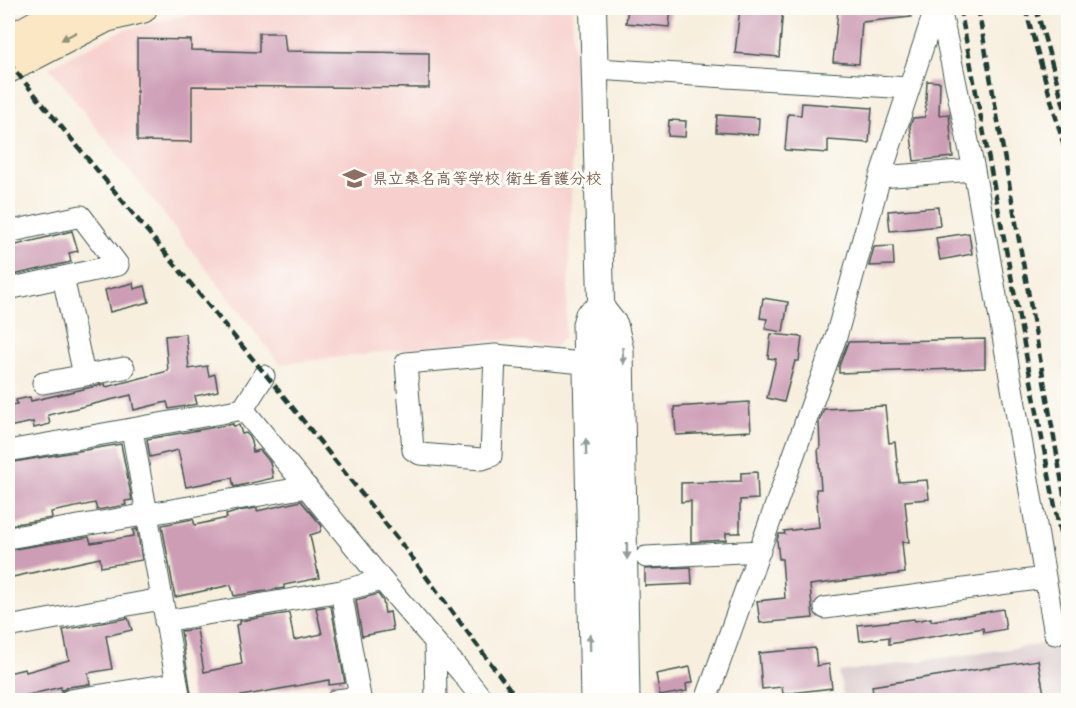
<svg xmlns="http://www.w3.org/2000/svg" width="1076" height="708" font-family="'Shantell Sans','Klee One',sans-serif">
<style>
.built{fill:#f7d0cd}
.industrial{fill:#d2bec3}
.building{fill:#cd9db6}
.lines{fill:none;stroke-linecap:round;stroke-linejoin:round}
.minor-casing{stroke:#3f584d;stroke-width:23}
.tertiary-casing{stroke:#3f584d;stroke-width:28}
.secondary-casing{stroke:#3f584d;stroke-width:32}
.minor{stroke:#fff;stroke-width:21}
.tertiary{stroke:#fff;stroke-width:26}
.secondary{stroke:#fbe7c3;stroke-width:30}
.rail{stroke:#1f3d34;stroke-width:4.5;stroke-dasharray:9 4.5;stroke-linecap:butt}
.oneway{fill:#8d927c}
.oneway2{fill:#8f9e9a}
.labels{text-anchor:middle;stroke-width:6;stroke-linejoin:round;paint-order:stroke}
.education-label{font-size:16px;font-weight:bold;fill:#785e54;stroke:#fdfcf7;text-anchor:start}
</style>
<rect width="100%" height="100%" fill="#fdfcf7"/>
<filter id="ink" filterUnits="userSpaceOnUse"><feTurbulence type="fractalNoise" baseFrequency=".0167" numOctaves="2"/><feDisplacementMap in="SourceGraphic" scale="12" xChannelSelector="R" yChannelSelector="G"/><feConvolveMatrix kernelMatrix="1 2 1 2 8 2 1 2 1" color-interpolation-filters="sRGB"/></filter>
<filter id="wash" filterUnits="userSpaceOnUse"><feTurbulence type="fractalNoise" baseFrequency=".008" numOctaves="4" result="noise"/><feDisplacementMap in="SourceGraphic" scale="24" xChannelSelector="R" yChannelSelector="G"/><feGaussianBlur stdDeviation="1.35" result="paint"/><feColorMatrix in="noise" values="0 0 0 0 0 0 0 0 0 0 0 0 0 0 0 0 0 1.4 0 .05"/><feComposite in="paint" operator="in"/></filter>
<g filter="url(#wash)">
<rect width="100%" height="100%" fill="#f7eedd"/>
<path class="built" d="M257,8h315l2,75 -5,190 -4,62 -11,13 -41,-8 -37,1 -196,23 -231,-297 74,-37 81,-19z"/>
<path class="industrial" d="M1060,642l8,58h-224l-5,-28z"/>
<g id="blocks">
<path class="building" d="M628,8h43l-2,19 -43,-4z
M740,8h43l-4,49 -44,-4z
M859,8h51l1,9 -49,5 -3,42 -26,-2 5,-52 22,2z
M259,33h25l2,18 143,2v35l-237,-2v56l-55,-1v-102l54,1v10l68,2z
M927,81l13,1 -1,33 10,-1 4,43 -39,4 -4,-35 3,-8 12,-1z
M802,103l70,5 -3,35 -41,-3v13l-43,-3 3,-36 13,1z
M717,115l42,3 -1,17 -42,-3z
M669,120l17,1 -1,16 -17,-1z
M938,207l2,19 -50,5 -2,-20z
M72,231l6,20 -9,2 2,9 -63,14v-29z
M969,233l3,21 -32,6 -4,-22z
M893,246l1,19 -25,1 5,-19z
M133,283l1,6 11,-3 4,16 -39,10 -5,-22z
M763,298l25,4 -5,30 -18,-3 2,-10 -7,-1z
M186,334l3,35 18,-3 2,10 6,-2 3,17 -23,5 2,8 -28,5 -2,-7 -33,8 -3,-15 -83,20 2,9 -16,4 -1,-6 -25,5v-21l9,-2 -1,-4 14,-3 1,4 74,-17 1,3 62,-16 -3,-35z
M771,334l31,3 -3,24h-4l-11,41 -17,-4 9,-39 -8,-1z
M985,339v29l-146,5v-7l9,-24z
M749,402l2,29 -75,4 -2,-28z
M885,406l4,37 6,-1 4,40 28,-2 2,19 -24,2 4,41h-7l3,31 -95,12 3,33 -53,5 -3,-22 28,-3 -3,-39h-3l-2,-19 2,-6h6l-1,-3 35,-4 -3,-38h5l-3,-40 2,-1 -1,-26 5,-13z
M233,424v2l6,-1 3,9 4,-1 4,4 3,15 7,-2 10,12 3,16 -39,9 -2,-9 -46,9 -8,-37 -28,7 -3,-18z
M121,444l11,56 -7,1 1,4 -29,5 -2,-7 -44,9 1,6 -43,7 -1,-62z
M757,472l1,27 -18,1v33h-14v7l-35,2v-41l-10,1v-19l60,-2v-8z
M301,501l21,25 -2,6 -10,3 9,43 -35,7v3l-50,8 -3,-11 -56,12 -13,-72 31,-6 2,6 32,-7 -1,-3 13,-4 18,-3v3z
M137,529l5,31 -41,7 -1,-9 -92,20v-28l81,-13 2,6 43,-7 -1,-6z
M691,567l1,17 -47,2v-17z
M378,594l5,7 2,12 5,-1 3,18 -31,6 -6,-36z
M331,606l14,77 -16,2v-5l-88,16 1,4h-50l-11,-69 16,-2 7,43 38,-8 -6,-39 4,-1v-3l49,-8 5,27 28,-6 -6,-26z
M1003,609l3,20 -22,4 -1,-5 -94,16v-7l-29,4 -2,-16 56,-6 1,2 16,-3v3z
M128,618l4,12 -26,6 6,33 -24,4 2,11 -22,3 -7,4v-4l-49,12 -4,-26 17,-4 1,3 43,-12 -6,-30z
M815,648l2,18 12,-2 3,24 -49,6 -1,-7 -20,2 -3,-36z
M1038,660l7,40h-171l-2,-14z
M690,667l3,15 -7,2 1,7 -27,5 -4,-22z"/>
</g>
</g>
<g filter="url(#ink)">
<use href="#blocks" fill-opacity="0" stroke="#3f584d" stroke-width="1.5"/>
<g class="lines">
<defs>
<path id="minor" d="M940,8l34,162 81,464
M596,69l313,19
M880,177l94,-7
M8,232l73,-16 37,49 -110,24
M63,277l21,98
M495,355l-4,101 -9,3 -62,-5 -7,-4 -7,-87 89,-8 89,8
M43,383l81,-15
M243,409l139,171 79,92 22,28
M8,451l235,-42 21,-33
M8,538l299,-51
M646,557l114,-6
M825,608l219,-30
M165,621l176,-30 41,-11
M8,627l153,-28
M435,642l1,58
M177,683l3,17
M70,700l107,-17 -45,-253
M337,700l23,-3 -19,-106
M591,700l-8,-376 3,-10 15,-10 16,20 6,26 6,350
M706,700l130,-363 44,-160 53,-161v-8"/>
<path id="tertiary" d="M593,8l19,692"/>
<path id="secondary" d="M8,41l60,-33
M8,68l98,-51 36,-9"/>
</defs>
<use href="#minor" class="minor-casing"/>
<use href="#tertiary" class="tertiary-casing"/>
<use href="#secondary" class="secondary-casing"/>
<use href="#minor" class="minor"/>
<use href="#tertiary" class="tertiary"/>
<use href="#secondary" class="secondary"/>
<path class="rail" d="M960,8l108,567
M978,8l90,509
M1025,8l43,152
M1036,8l32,112
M8,62l281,341 115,144 114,153"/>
</g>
<defs><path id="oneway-solid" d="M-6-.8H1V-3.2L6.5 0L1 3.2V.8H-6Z" transform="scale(1.5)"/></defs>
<use class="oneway" href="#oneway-solid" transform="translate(69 36) rotate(152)"/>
<g class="oneway2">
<use href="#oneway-solid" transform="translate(623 356) rotate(86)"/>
<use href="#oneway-solid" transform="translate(586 447) rotate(-91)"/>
<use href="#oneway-solid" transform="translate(627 551) rotate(89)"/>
<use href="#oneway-solid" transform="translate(590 642) rotate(-91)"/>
</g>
</g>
<defs>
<symbol id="school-bare" viewBox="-9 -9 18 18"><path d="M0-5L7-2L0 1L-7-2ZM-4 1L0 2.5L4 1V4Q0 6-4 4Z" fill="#8d6e63" stroke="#fdfcf7" stroke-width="2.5" paint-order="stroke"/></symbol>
</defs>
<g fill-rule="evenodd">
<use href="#school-bare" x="338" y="162" width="33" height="33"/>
</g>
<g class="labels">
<g class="education-label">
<text x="372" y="184">県立桑名高等学校 衛生看護分校</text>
</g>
</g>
<rect width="1076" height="708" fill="none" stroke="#fdfcf7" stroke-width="30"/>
</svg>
